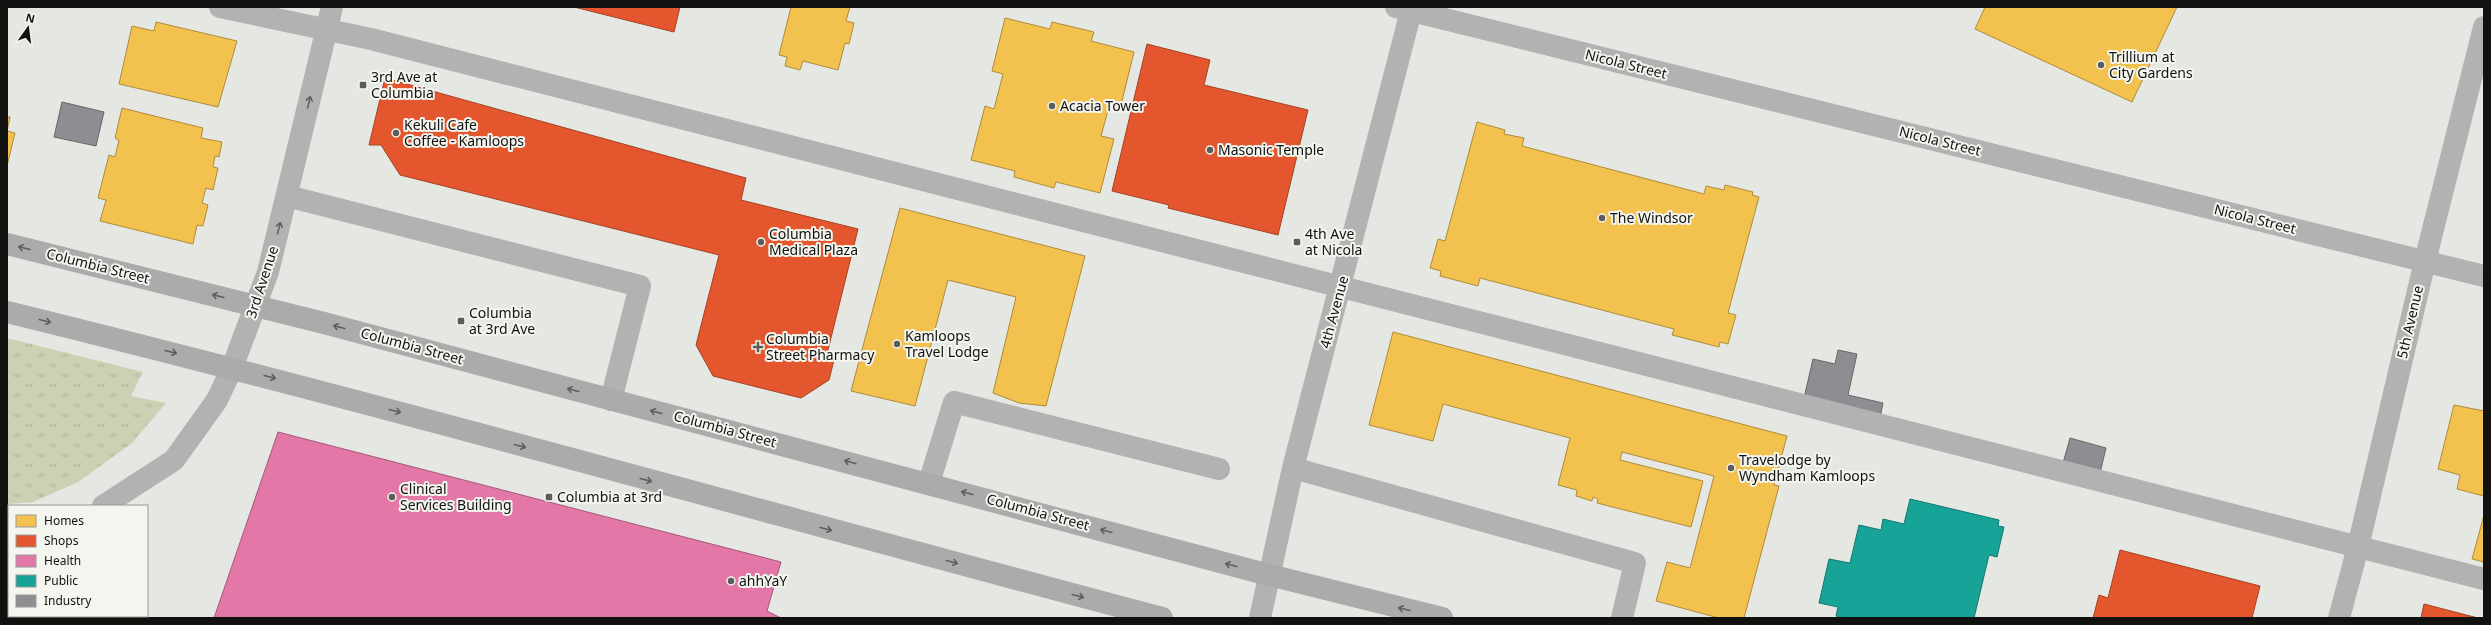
<svg xmlns="http://www.w3.org/2000/svg" width="2491" height="625" font-family="'Noto Sans',sans-serif">
<style>
.grass{fill:url(#grass-tufts)}
.homes{fill:#f2c14e;stroke:#ae8c3b}
.shops{fill:#e4572e;stroke:#a54225}
.health{fill:#e377a8;stroke:#a4597a}
.public{fill:#17a398;stroke:#15786f}
.industry{fill:#8d8d92;stroke:#68686b}
.lines{fill:none;stroke-linecap:round;stroke-linejoin:round}
.minor{stroke:#b1b2b2;stroke-width:22}
.major{stroke:#aaabab;stroke-width:22}
.oneway{stroke:#616261}
.oneway2{stroke:#5e5e5e}
.poi-dot{fill:#5b5d5a;stroke:#f3f5ee;stroke-width:1.5}
.labels{text-anchor:middle;stroke-width:4;stroke-linejoin:round;paint-order:stroke}
.poi-label{font-size:14px;fill:#111210;stroke:#f3f5ee;text-anchor:start}
.street-label{font-size:14px;fill:#111210;stroke:#f3f5ee}
</style>
<defs>
<pattern id="grass-tufts" width="24" height="20" patternUnits="userSpaceOnUse"><rect width="24" height="20" fill="#cbd2b3"/><path d="M3 7l-1-3M5 7V3M7 7l1-3M15 17l-1-3M17 17v-4M19 17l1-3" fill="none" stroke="#adb399"/></pattern>
</defs>
<rect width="100%" height="100%" fill="#e5e7e2"/>
<path class="grass" d="M7,338l136,34 -12,24 35,7 -34,40 -54,39 -45,20 -26,2z"/>
<path class="homes" d="M791,7h59l-4,14 8,2 -5,21 -4,-1 -7,27 -35,-9 -3,9 -15,-4 2,-9 -8,-2z
M1985,7h192l-45,95 -157,-73z
M1005,18l45,11 2,-7 42,10 -3,9 43,11 -13,53 -11,-2 -9,33 13,3 -14,54 -44,-11 -2,6 -40,-11 1,-6 -44,-11 14,-54 9,3 9,-35 -11,-3z
M156,22l81,19 -19,66 -99,-23 13,-58 22,5z
M122,108l81,20 -2,10 21,4 -3,15 -4,-1 -2,11 5,1 -5,22 -7,-2 -4,15 6,2 -5,21 -6,-1 -4,19 -93,-23 6,-21 -8,-2 11,-43 6,2 4,-17 -4,-2z
M7,117h3l-3,14 8,2 -8,33z
M1477,122l28,8 -1,4 20,4 -2,8 182,48 2,-8 18,4 1,-5 28,7 -1,3 7,2 -31,116 8,2 -8,29 -8,-2 -1,5 -47,-12 2,-6 -194,-51 -2,8 -38,-10 1,-5 -11,-3 8,-29 7,2z
M900,208l185,48 -39,150 -27,-3 -26,-10 23,-96 -68,-17 -33,126 -64,-15z
M1393,332l394,104 -13,49 5,1 -35,132h-25l-63,-17 11,-39 23,6 24,-92 -92,-24 -2,8 83,21 -12,46 -94,-24 1,-4 -5,-2 -1,4 -16,-5 1,-6 -19,-5 12,-47 -127,-34 -10,37 -64,-16z
M2454,405l30,6v85l-27,-7 3,-14 -22,-6z
M2484,515v47l-12,-3z"/>
<path class="shops" d="M574,7h106l-6,25z
M1147,44l63,16 -6,25 104,25 -30,125 -110,-27 1,-3 -57,-14z
M385,78l361,100 -5,22 117,29 -31,125 8,2 -6,24 -28,18 -88,-22 -17,-31 23,-90 -319,-80 -19,-30h-12z
M2120,550l140,36 -8,32h-159l6,-23 9,3z
M2424,604l54,14h-57z"/>
<path class="health" d="M278,432l503,130 -14,49 14,7h-567z"/>
<path class="public" d="M1910,499l89,21 -1,6 6,1 -7,30 -8,-2 -15,63h-130l-8,-2 2,-9 -19,-4 10,-44 21,4 9,-38 22,5 2,-11 21,5z"/>
<path class="industry" d="M62,102l42,10 -8,34 -42,-9z
M1838,350l19,4 -9,41 35,8 -4,20 -75,-25 9,-39 22,5z
M2070,438l36,10 -6,25 -37,-10z"/>
<g class="lines">
<path class="minor" d="M220,7l151,32 2113,540
M1396,7l1088,269
M287,196l353,90 -29,114
M1293,468l342,95 -13,55
M929,483l25,-81 265,67
M103,506l71,-46 43,-60 15,-32 36,-96 64,-265
M7,535h2
M1260,618l33,-150 119,-461
M2339,618l19,-71 67,-286 59,-234"/>
<path class="major" d="M7,244l317,79 945,252 173,43
M7,312c387,95 770,204 1155,306"/>
</g>
<defs><path id="oneway-shaft" d="M-6 0H5M1.5-3L5.5 0L1.5 3" fill="none" stroke-width="1.6" stroke-linecap="round" stroke-linejoin="round"/></defs>
<g class="oneway">
<use href="#oneway-shaft" transform="translate(309 102) rotate(-77)"/>
<use href="#oneway-shaft" transform="translate(279 228) rotate(-76)"/>
</g>
<g class="oneway2">
<use href="#oneway-shaft" transform="translate(24 248) rotate(-166)"/>
<use href="#oneway-shaft" transform="translate(218 296) rotate(-165)"/>
<use href="#oneway-shaft" transform="translate(45 321) rotate(14)"/>
<use href="#oneway-shaft" transform="translate(339 327) rotate(-165)"/>
<use href="#oneway-shaft" transform="translate(171 352) rotate(14)"/>
<use href="#oneway-shaft" transform="translate(270 377) rotate(14)"/>
<use href="#oneway-shaft" transform="translate(573 390) rotate(-165)"/>
<use href="#oneway-shaft" transform="translate(395 411) rotate(15)"/>
<use href="#oneway-shaft" transform="translate(656 412) rotate(-165)"/>
<use href="#oneway-shaft" transform="translate(520 446) rotate(15)"/>
<use href="#oneway-shaft" transform="translate(850 462) rotate(-165)"/>
<use href="#oneway-shaft" transform="translate(646 480) rotate(15)"/>
<use href="#oneway-shaft" transform="translate(967 493) rotate(-165)"/>
<use href="#oneway-shaft" transform="translate(826 529) rotate(15)"/>
<use href="#oneway-shaft" transform="translate(1106 531) rotate(-165)"/>
<use href="#oneway-shaft" transform="translate(952 562) rotate(15)"/>
<use href="#oneway-shaft" transform="translate(1231 565) rotate(-165)"/>
<use href="#oneway-shaft" transform="translate(1078 596) rotate(15)"/>
<use href="#oneway-shaft" transform="translate(1404 609) rotate(-166)"/>
</g>
<g class="poi-dot">
<circle cx="2101" cy="65" r="4"/>
<rect x="359" y="81" width="8" height="8" rx="2"/>
<circle cx="1052" cy="106" r="4"/>
<circle cx="396" cy="133" r="4"/>
<circle cx="1210" cy="150" r="4"/>
<circle cx="1602" cy="218" r="4"/>
<circle cx="761" cy="242" r="4"/>
<rect x="1293" y="238" width="8" height="8" rx="2"/>
<rect x="457" y="317" width="8" height="8" rx="2"/>
<circle cx="897" cy="344" r="4"/>
<path d="M756 341h4v4h4v4h-4v4h-4v-4h-4v-4h4z"/>
<circle cx="1731" cy="468" r="4"/>
<circle cx="392" cy="497" r="4"/>
<rect x="545" y="493" width="8" height="8" rx="2"/>
<circle cx="731" cy="581" r="4"/>
</g>
<g class="labels">
<g class="poi-label">
<text x="2109" y="62">Trillium at<tspan x="2109" dy="16">City Gardens</tspan></text>
<text x="371" y="82">3rd Ave at<tspan x="371" dy="16">Columbia</tspan></text>
<text x="1060" y="111">Acacia Tower</text>
<text x="404" y="130">Kekuli Cafe<tspan x="404" dy="16">Coffee - Kamloops</tspan></text>
<text x="1218" y="155">Masonic Temple</text>
<text x="1610" y="223">The Windsor</text>
<text x="769" y="239">Columbia<tspan x="769" dy="16">Medical Plaza</tspan></text>
<text x="1305" y="239">4th Ave<tspan x="1305" dy="16">at Nicola</tspan></text>
<text x="469" y="318">Columbia<tspan x="469" dy="16">at 3rd Ave</tspan></text>
<text x="905" y="341">Kamloops<tspan x="905" dy="16">Travel Lodge</tspan></text>
<text x="766" y="344">Columbia<tspan x="766" dy="16">Street Pharmacy</tspan></text>
<text x="1739" y="465">Travelodge by<tspan x="1739" dy="16">Wyndham Kamloops</tspan></text>
<text x="400" y="494">Clinical<tspan x="400" dy="16">Services Building</tspan></text>
<text x="557" y="502">Columbia at 3rd</text>
<text x="739" y="586">ahhYaY</text>
</g>
<g class="street-label">
<text transform="translate(1626 64) rotate(14)" y="5">Nicola Street</text>
<text transform="translate(1940 141) rotate(14)" y="5">Nicola Street</text>
<text transform="translate(2255 219) rotate(14)" y="5">Nicola Street</text>
<text transform="translate(98 266) rotate(14)" y="5">Columbia Street</text>
<text transform="translate(262 282) rotate(-72)" y="5">3rd Avenue</text>
<text transform="translate(1334 312) rotate(-75)" y="5">4th Avenue</text>
<text transform="translate(2410 322) rotate(-77)" y="5">5th Avenue</text>
<text transform="translate(412 346) rotate(15)" y="5">Columbia Street</text>
<text transform="translate(725 429) rotate(15)" y="5">Columbia Street</text>
<text transform="translate(1038 512) rotate(15)" y="5">Columbia Street</text>
</g>
</g>
<rect width="2491" height="625" fill="none" stroke="#111210" stroke-width="16"/>
<rect x="8" y="505" width="140" height="112" fill="#f3f5ee" stroke="#999a95"/>
<rect x="16" y="515" width="20" height="12" fill="#f2c14e" stroke="#999a95"/>
<text x="44" y="525" font-size="12" fill="#111210">Homes</text>
<rect x="16" y="535" width="20" height="12" fill="#e4572e" stroke="#999a95"/>
<text x="44" y="545" font-size="12" fill="#111210">Shops</text>
<rect x="16" y="555" width="20" height="12" fill="#e377a8" stroke="#999a95"/>
<text x="44" y="565" font-size="12" fill="#111210">Health</text>
<rect x="16" y="575" width="20" height="12" fill="#17a398" stroke="#999a95"/>
<text x="44" y="585" font-size="12" fill="#111210">Public</text>
<rect x="16" y="595" width="20" height="12" fill="#8d8d92" stroke="#999a95"/>
<text x="44" y="605" font-size="12" fill="#111210">Industry</text>
<g transform="translate(28 28) rotate(14)" stroke="#f3f5ee" stroke-width="3" paint-order="stroke">
<path d="M0-3L7 15L0 10L-7 15Z" fill="#111210"/>
<text y="-6" font-size="11" font-weight="bold" text-anchor="middle" fill="#111210">N</text>
</g>
</svg>
